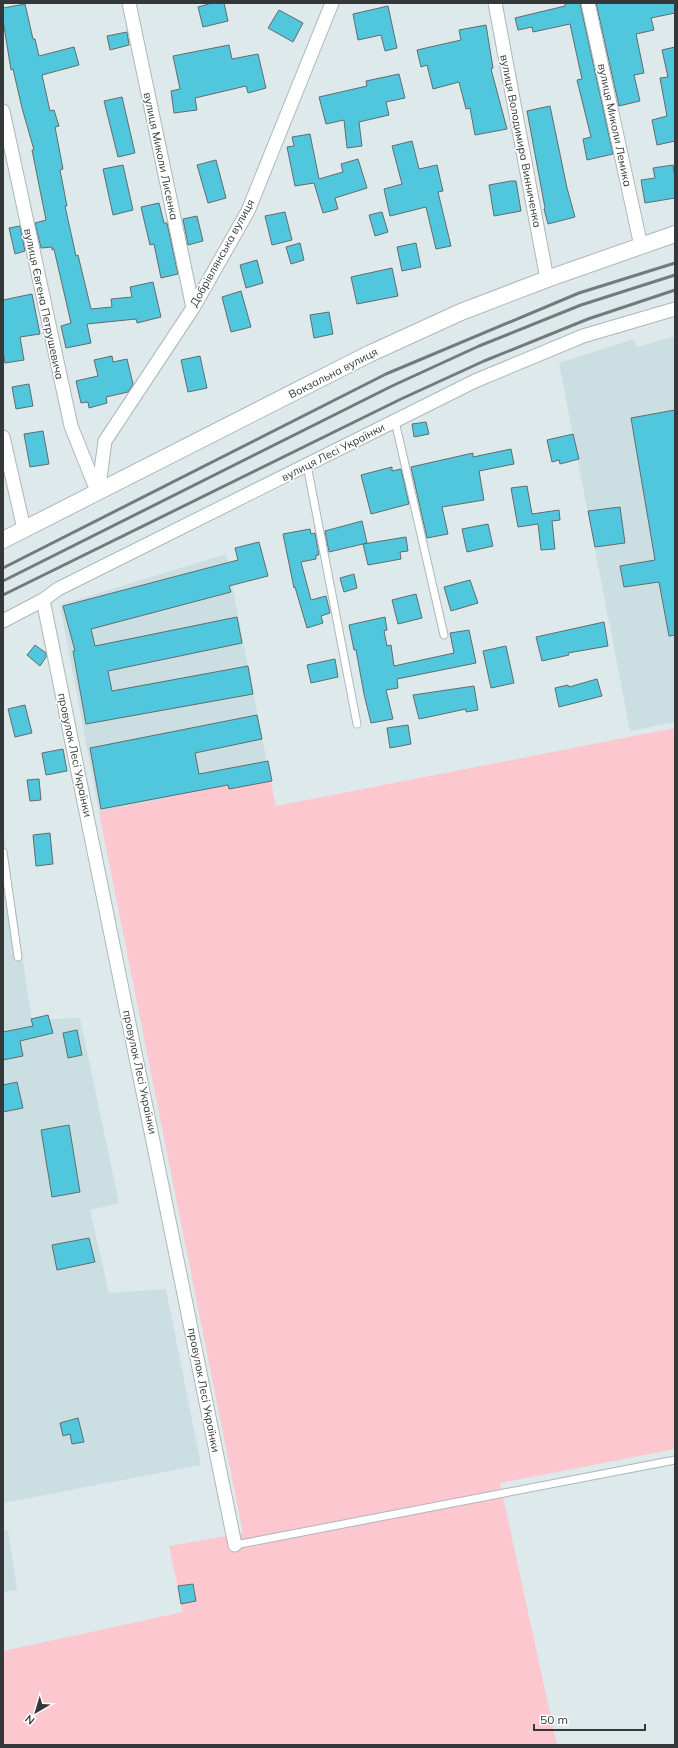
<svg xmlns="http://www.w3.org/2000/svg" width="678" height="1748" font-family="Mulish,sans-serif">
<style>
.built{fill:#cbdfe3}
.green{fill:#fcc7cf}
.building{fill:#50c7dd;stroke:#626c6e}
.lines{fill:none;stroke-linecap:round;stroke-linejoin:round}
.service-casing{stroke:#adb7b9;stroke-width:9}
.minor-casing{stroke:#adb7b9;stroke-width:15}
.tertiary-casing{stroke:#adb7b9;stroke-width:18}
.service{stroke:#fff;stroke-width:7}
.minor{stroke:#fff;stroke-width:13}
.tertiary{stroke:#fff;stroke-width:16}
.rail{stroke:#737a7c;stroke-width:3}
.labels{text-anchor:middle;stroke-width:3;stroke-linejoin:round;paint-order:stroke}
.street-label{font-size:11px;fill:#343839;stroke:#fff}
</style>
<rect width="100%" height="100%" fill="#dee9ec"/>
<path class="built" d="M675,336v386l-45,9 -71,-368 75,-24 3,8z
M226,554l44,223 -171,35 -39,-207z
M3,830l29,190 48,-2 39,185 -29,7 19,83 57,-4 35,176 -198,38z
M8,1530l9,60 -14,2v-61z"/>
<path class="green" d="M675,728v721l-175,34 57,262h-554v-94l180,-39 -14,-66 74,-13 -144,-721 171,-35 6,29z"/>
<path class="building" d="M212,3h12l4,18 -25,6 -5,-20z
M565,3h15l33,151 -26,6 -4,-21 8,-2 -14,-57 5,-1 -12,-55 -37,8 -1,-5 -14,3 -3,-12 50,-12z
M596,3h79v10l-24,5 3,12 -18,4 8,39 -10,2 6,26 -21,5z
M25,4l8,35h2l4,17 35,-9 5,18 -37,10 8,36 4,-1 5,16 -4,1 8,42 -3,1 7,36h-2l11,50 2,-1 13,54 21,-2 -1,-8 21,-2 -2,-10 23,-5 8,35 -24,6 -1,-4 -49,5 4,19 -25,5 -5,-22 10,-3 -17,-74 -2,1v-3l-11,1 -6,-25 11,-3 -14,-70h2l-12,-42 -9,-39 -2,1 -8,-50v-12z
M388,6l9,42 -12,3 -4,-16 -23,5 -5,-26z
M279,10l24,13 -10,19 -25,-14z
M486,25l7,43 -2,1 16,60 -32,6 -5,-27 -4,1 -7,-27 -26,7 -6,-24 -6,2 -4,-17 44,-10 -2,-10z
M127,32l2,13 -19,5 -3,-14z
M229,45l3,14 26,-5 8,34 -18,5 -2,-7 -51,12 2,12 -23,3 -3,-22 9,-2 -7,-33z
M675,47v94l-18,4 -5,-25 15,-4 -7,-38 8,-1 -6,-27z
M399,74l6,24 -19,4 3,13 -30,7 3,24 -15,2 -3,-28 -18,4 -7,-27 48,-11 -1,-5z
M122,97l13,56 -17,4 -14,-56z
M550,106l17,82 8,29 -27,7 -4,-15 1,-1 -18,-97z
M310,134l9,45 24,-7 -2,-8 17,-5 9,29 -32,10 3,11 -15,4 -9,-30 -19,3 -8,-39 7,-1 -2,-9z
M412,141l7,28 18,-4 6,26 -5,1 13,54 -15,3 -10,-42 -36,9 -6,-27 18,-5 -10,-38z
M216,160l10,38 -18,5 -11,-38z
M123,165l10,45 -20,5 -10,-46z
M673,165l2,13v20l-30,5 -4,-23 14,-2 -2,-10z
M511,181h5l5,30 -27,5 -5,-31z
M159,203l5,20h3l11,51 -17,4 -7,-34 -4,1 -9,-38z
M285,212l7,28 -20,5 -7,-29z
M382,212l6,20 -13,4 -6,-21z
M197,216l6,25 -15,4 -5,-26z
M20,226l5,25 -10,3 -6,-26z
M300,243l4,17 -13,4 -5,-17z
M416,243l5,24 -19,4 -5,-24z
M257,260l6,23 -17,5 -6,-23z
M392,268l6,28 -41,8 -6,-27z
M241,291l10,36 -20,5 -9,-35z
M32,294l8,40 -20,3 4,23 -19,3 -2,-11v-52z
M329,312l4,22 -19,4 -4,-23z
M112,356l1,6 14,-3 6,25 -5,8 -22,5 1,6 -18,5 -1,-6 -7,1 -5,-22 22,-5 -4,-16z
M200,356l7,32 -19,4 -7,-32z
M29,384l4,22 -17,3 -4,-22z
M675,410v225l-6,1 -10,-54 -35,5 -4,-21 35,-6 -24,-142z
M426,422l3,12 -15,3 -2,-13z
M43,431l6,33 -19,3 -6,-33z
M573,434l6,25 -19,5 -1,-4 -7,2 -5,-22z
M511,449l3,15 -35,7 5,29 -42,7 6,27 -21,4 -16,-71 62,-14v4z
M392,467v4l9,-2 8,35 -38,10 -10,-39z
M527,486l5,28 27,-4 1,10 -8,1 3,28 -14,1 -3,-26 -20,3 -7,-39z
M620,507l5,36 -30,4 -7,-36z
M362,521l5,22 -38,9 -4,-21z
M488,524l5,22 -26,6 -5,-23z
M310,529l1,5 4,-1 4,22h-3v4l-15,3 10,38 15,-4 4,17 -9,3 2,7 -16,5 -12,-41 -1,1 -11,-54z
M406,537l2,14 -8,1 1,7 -33,6 -5,-21z
M259,542l9,34 -39,10 2,6 -140,37 4,17 142,-29 5,26 -134,28 4,20 136,-25 5,28 -167,30 -13,-73h2l-12,-45 175,-46 -3,-12z
M354,574l3,14 -13,4 -4,-14z
M470,580l8,23 -27,8 -7,-24z
M416,594l6,24 -24,6 -6,-24z
M385,617l2,13 -3,1 3,15 4,-1 3,21 60,-13 -4,-20 19,-3 7,33 -79,16 1,9 -12,2 7,29 -22,4 -7,-29 -8,-44h-2l-5,-25z
M604,622l4,24 -40,7 1,2 -27,6 -6,-24z
M35,645l11,8v4l-6,9 -13,-11z
M506,646l8,37 -23,5 -8,-37z
M335,659l3,18 -27,6 -4,-18z
M597,679l5,17 -43,11 -4,-19 13,-3 1,2z
M474,686l4,24 -12,2v-3l-47,10 -6,-24z
M25,705l7,28 -17,4 -7,-28z
M257,715l5,24 -67,14 4,21 69,-13 4,20 -43,8 -1,-4 -127,24 -11,-61z
M408,725l3,19 -21,4 -3,-20z
M63,749l4,22 -21,4 -4,-22z
M39,779l2,21 -11,1 -3,-21z
M50,833l3,31 -17,2 -3,-31z
M48,1015l5,18 -33,8 3,15 -20,4v-28l30,-6 -2,-7z
M77,1030l5,25 -14,3 -5,-25z
M17,1082l6,26 -20,4v-27z
M69,1125l11,67 -28,5 -11,-67z
M89,1238l6,24 -38,8 -5,-25z
M78,1418l6,24 -12,2 -2,-10 -7,2 -3,-13z
M193,1584l3,17 -15,3 -3,-18z"/>
<g class="lines">
<defs>
<path id="service" d="M395,421l49,214
M307,465l50,259
M3,852l15,105
M235,1545l440,-85"/>
<path id="minor" d="M129,3l64,305
M495,3l52,276
M588,3l53,243
M3,111l68,315 26,65
M3,437l21,92
M98,493l7,-52 88,-133 55,-97 84,-208
M43,600l192,945
M3,621l40,-21 15,-11 417,-208 108,-45 92,-27"/>
<path id="tertiary" d="M3,540l366,-186 92,-42 86,-33 128,-45"/>
</defs>
<use href="#service" class="service-casing"/>
<use href="#minor" class="minor-casing"/>
<use href="#tertiary" class="tertiary-casing"/>
<use href="#service" class="service"/>
<use href="#minor" class="minor"/>
<use href="#tertiary" class="tertiary"/>
<path class="rail" d="M3,568l383,-194 193,-81 96,-30
M3,581l389,-195 87,-40 102,-41 94,-30
M3,595l398,-196 83,-38 104,-42 87,-29"/>
</g>
<g class="labels">
<g class="street-label">
<text transform="translate(615 125) rotate(78)" y="4">вулиця Миколи Лемика</text>
<text transform="translate(521 141) rotate(79)" y="4">вулиця Володимира Винниченка</text>
<text transform="translate(161 156) rotate(78)" y="4">вулиця Миколи Лисенка</text>
<text transform="translate(222 253) rotate(-61)" y="4">Добрівлянська вулиця</text>
<text transform="translate(44 304) rotate(78)" y="4">вулиця Євгена Петрушевича</text>
<text transform="translate(333 373) rotate(-27)" y="4">Вокзальна вулиця</text>
<text transform="translate(333 452) rotate(-27)" y="4">вулиця Лесі Українки</text>
<text transform="translate(75 755) rotate(78)" y="4">провулок Лесі Українки</text>
<text transform="translate(140 1072) rotate(78)" y="4">провулок Лесі Українки</text>
<text transform="translate(204 1390) rotate(79)" y="4">провулок Лесі Українки</text>
</g>
</g>
<rect width="678" height="1748" fill="none" stroke="#343839" stroke-width="8"/>
<g transform="translate(36 1712) rotate(218)" stroke="#ffffff" stroke-width="3" paint-order="stroke">
<path d="M0-3L7 15L0 10L-7 15Z" fill="#343839"/>
<text y="-6" font-size="11" font-weight="bold" text-anchor="middle" fill="#343839">N</text>
</g>
<path d="M534 1724v6h111v-6" fill="none" stroke="#343839" stroke-width="2"/>
<text x="540" y="1724" font-size="12" fill="#343839" stroke="#ffffff" stroke-width="3" paint-order="stroke">50 m</text>
</svg>
